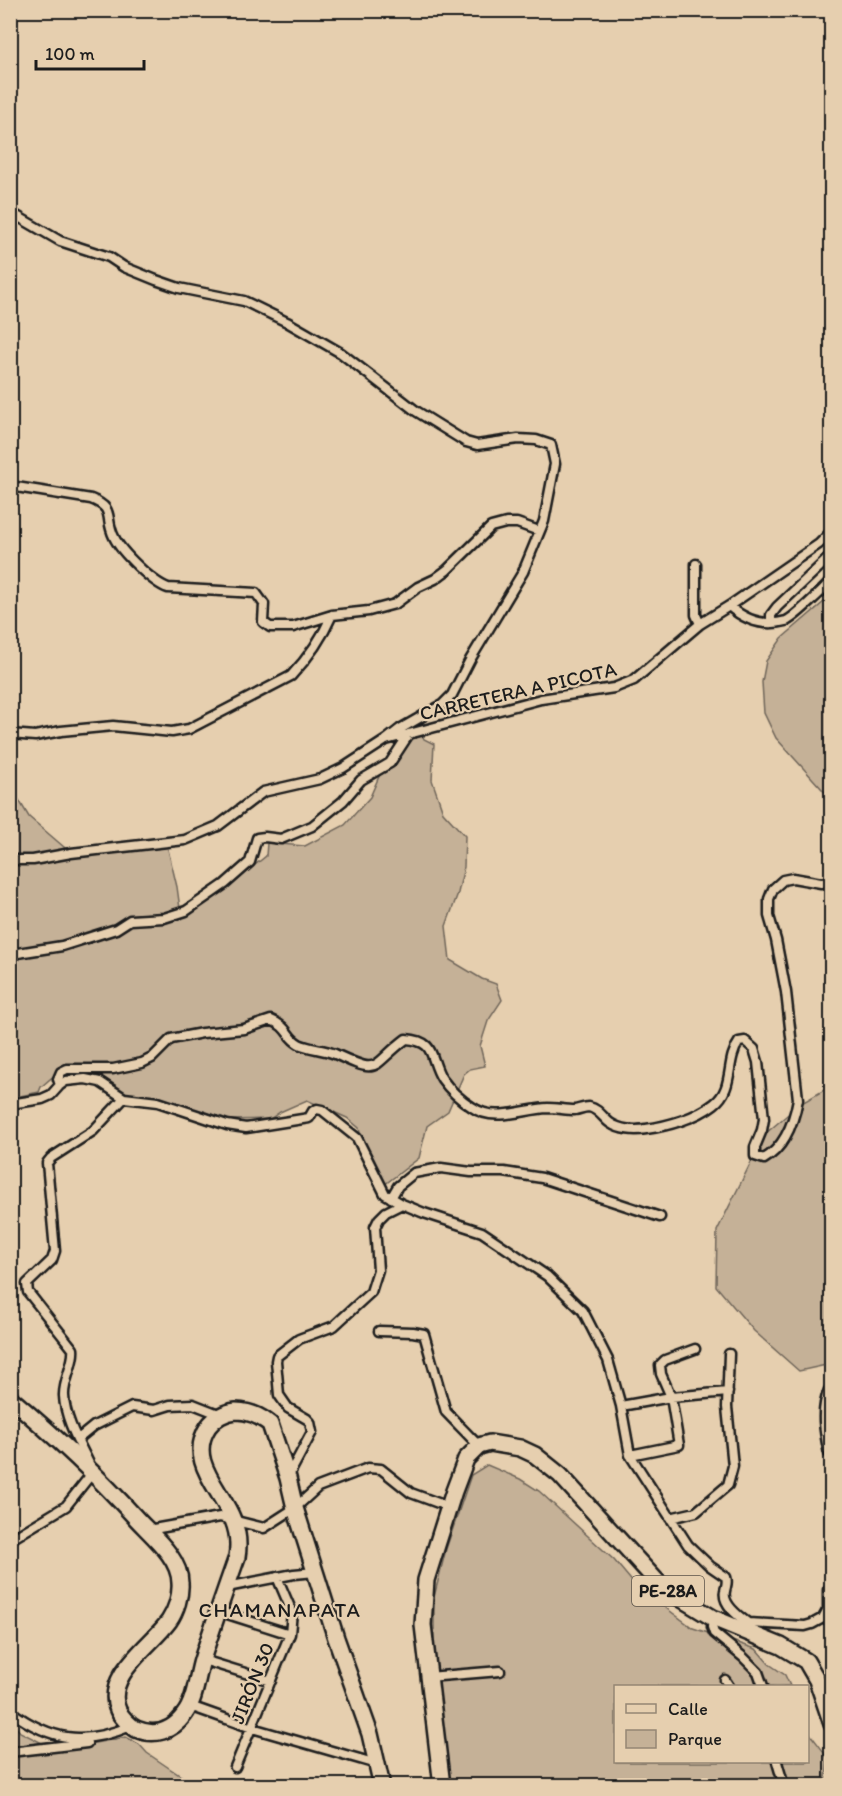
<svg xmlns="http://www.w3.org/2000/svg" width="842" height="1796" font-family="Itim,sans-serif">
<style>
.green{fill:#c5b197;stroke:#70665a;stroke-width:1.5}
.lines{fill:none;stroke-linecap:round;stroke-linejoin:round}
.street-casing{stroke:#1c1c1c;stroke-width:13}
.highway-casing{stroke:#1c1c1c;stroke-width:20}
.street{stroke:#e6cfaf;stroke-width:8}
.highway{stroke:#e6cfaf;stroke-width:15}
.labels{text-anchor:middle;stroke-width:4.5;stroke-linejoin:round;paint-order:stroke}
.shield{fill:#e6cfaf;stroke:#595248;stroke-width:1.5}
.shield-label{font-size:18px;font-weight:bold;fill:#1c1c1c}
.street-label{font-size:20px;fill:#1c1c1c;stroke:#e6cfaf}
.neighbourhood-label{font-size:21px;letter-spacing:1.5px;fill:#1c1c1c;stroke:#e6cfaf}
</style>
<rect width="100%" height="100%" fill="#e6cfaf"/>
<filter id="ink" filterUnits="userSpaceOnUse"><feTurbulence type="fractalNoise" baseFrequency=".0167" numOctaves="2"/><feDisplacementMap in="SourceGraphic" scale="12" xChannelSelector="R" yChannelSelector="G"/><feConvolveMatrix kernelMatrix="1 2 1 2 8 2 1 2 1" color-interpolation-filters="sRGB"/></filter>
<g filter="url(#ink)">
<path class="green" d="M831,596v203l-55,-61 -12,-25 -2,-31 4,-21 16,-23z
M420,731l4,8 10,5 -2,36 11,32 22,24 -1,31 -6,26 -12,33 4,34 32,19 14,5 6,16 -14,21 -8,25 5,20 -15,3 -6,5 -16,37 -21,15 -8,32 -39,30 -19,-49 -2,-11 -12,-10 -40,-18 -27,12 -10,7 -46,1 -105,-26 -43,-23 -19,2 -16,14 -2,5 -28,6 -1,-313 19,32 42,36 95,-12 11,46 4,29 38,-22 47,-38 1,-13 38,3 40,-21 25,-28 11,-25 28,-38z
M831,1086l1,269 -6,10 -27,6 -45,-40 -38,-45 1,-55 48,-97 35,-30z
M487,1465l33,14 19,12 75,69 21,25 58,43 63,21 13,15 16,11 5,11h-174v76h192v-31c18,26 24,21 16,54l-377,1 -13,-120v-69l12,-48 25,-74z
M10,1720l10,12 22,11 27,5 57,-11 13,7 8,9 47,32h-183z"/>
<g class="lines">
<defs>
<path id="street" d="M10,212l50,29 49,16 15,10 32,13 23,8 65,13 43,21 54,31 75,58 50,31 11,3 41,-6 18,1 15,5 4,19 -11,57 -21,51 -53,88 -18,35 -10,10 -42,24 -14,11
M10,486l81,13c25,10 13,18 23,38 7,15 39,46 54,51l88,5 8,11 -1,18 7,5h23l39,-12 37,-4 26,-7 23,-17 17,-8 12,-9 44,-43 15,-4h11l22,8
M696,564v51l4,9
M729,606c16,14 35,21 57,15 8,-3 39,-33 46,-41
M771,622v-7l6,-8 55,-52
M10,734l25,2 26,-5 52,-5 59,6 17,-3 102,-53c17,-18 31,-38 41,-61
M10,860h23l38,-7 114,-13 33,-14 45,-34 57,-13 23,-11 43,-28 155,-41 73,-11 20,-8 66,-56 29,-18 90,-62 13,-13
M10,957l8,-4 44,-7 54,-17 14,-9 34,-2 22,-7 39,-27 25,-22 7,-24 8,-1 16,2 31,-13 31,-25 18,-21 29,-17 19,-29
M60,1085l-2,-6 3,-7 6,-3h46l29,-6 10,-5 19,-19 31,-6 42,-4 27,-9c18,7 15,17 28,24 10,5 24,5 36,10 47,22 34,13 71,-15 31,2 23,19 36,40 7,10 19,21 30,28 22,16 51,2 76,1 9,0 18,2 27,2 5,-1 9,-3 14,-3 10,2 14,11 21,16 10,7 25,8 36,6 22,-3 50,-11 68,-25 21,-16 11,-43 25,-62l6,-1 9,8 4,13 6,57 -2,11 -7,17v9l9,3c21,-12 30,-38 34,-60l-12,-107 -10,-52 -7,-24v-17l4,-10 10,-9 10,-2 28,5 11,-1
M10,1104l32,-5 9,-4 9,-10 6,-4 19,-2 15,3 24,16 34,4 69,23 19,3 63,-10 4,-7 4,-2 5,1 35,28 28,56 17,10 22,9 58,19 65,44 36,35 25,49 13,46 9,49 58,90 22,21 16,11c2,6 0,8 -1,14 -3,13 13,25 23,32
M391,1198l7,-12 16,-13 27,-5 30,4h33l38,6 118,39
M379,1331l34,1 11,2 22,78 33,34
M621,1406l50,-9 57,-5
M78,1439l16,-13 38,-19 22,3 16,-5 23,-1 28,11
M630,1455l49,-10 -8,-48 -10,-23 -1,-9 5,-5 30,-11
M288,1477l24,-45 -2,-10 -3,-3 -19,-11 -9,-13 -3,-34 1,-5 22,-17 35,-13 37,-34 7,-22 -3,-43 4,-8 7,-7 16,-8
M670,1518l26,-6 32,-27 5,-19 -6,-59 2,-53
M148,1530l72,-13 44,11 31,-20 23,-21 50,-19 13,1 30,24 38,14
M10,1540l56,-34 27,-34c-10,-23 -28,-50 -29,-76 -1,-15 11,-34 9,-47l-45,-57 -1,-8 25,-24 3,-9 -8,-88 4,-5 42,-27 31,-33
M227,1587l67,-13 21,-2
M218,1611l72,23
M713,1618l-1,9 2,6 29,24 15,15 5,14
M742,1625l6,-2 57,3 7,-2 11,-6 5,-9v-19l4,-4
M203,1660l68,21
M428,1677l72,-6
M725,1680l4,6
M190,1706l62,22 125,36
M10,1711c42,30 73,35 121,15
M10,1752l77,-9
M777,1762l7,24
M235,1767l55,-133 2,-22 -15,-35"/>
<path id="highway" d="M832,1392c-8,19 -4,39 0,59
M10,1398c45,38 86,76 125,119 16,18 45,40 45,66 1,12 -4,28 -11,38 -18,25 -66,55 -51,89 3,7 11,15 18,19 19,8 36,2 48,-14 11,-14 13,-38 18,-55 11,-35 23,-69 35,-103 2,-12 1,-25 -4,-37 -11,-30 -47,-59 -25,-93 6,-9 17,-15 28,-16 12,0 24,5 34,13l18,54 7,30 41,130 34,96 12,52
M442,1786l-19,-161 3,-45 28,-89 12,-32 13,-13 11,-3 30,5 15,7 25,20 102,112 51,31 68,28 25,15 11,19 15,44"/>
</defs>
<use href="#street" class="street-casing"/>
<use href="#highway" class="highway-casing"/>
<use href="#street" class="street"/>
<use href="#highway" class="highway"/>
</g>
</g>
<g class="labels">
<rect class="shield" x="632" y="1576" width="72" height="30" rx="4.5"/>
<g class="shield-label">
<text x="668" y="1597">PE-28A</text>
</g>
<g class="street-label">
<text transform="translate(518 691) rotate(-13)" y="7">CARRETERA A PICOTA</text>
<text transform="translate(252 1683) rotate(-68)" y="7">JIRÓN 30</text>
</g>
<g class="neighbourhood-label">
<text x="280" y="1617">CHAMANAPATA</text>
</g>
</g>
<rect width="842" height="1796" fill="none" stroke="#e6cfaf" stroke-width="36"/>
<rect x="18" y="18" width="806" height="1760" fill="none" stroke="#1c1c1c" stroke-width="2" filter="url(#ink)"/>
<rect x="614" y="1685" width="195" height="78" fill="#e6cfaf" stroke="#958774" stroke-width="1.5"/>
<rect x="626" y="1704" width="30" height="9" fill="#e6cfaf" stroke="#958774" stroke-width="1.5"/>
<text x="668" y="1715" font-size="18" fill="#1c1c1c">Calle</text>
<rect x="626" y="1730" width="30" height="18" fill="#c5b197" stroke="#958774" stroke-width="1.5"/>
<text x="668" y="1745" font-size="18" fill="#1c1c1c">Parque</text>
<path d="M36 60v9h108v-9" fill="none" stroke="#1c1c1c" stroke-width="3"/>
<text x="45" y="60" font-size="18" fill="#1c1c1c" stroke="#e6cfaf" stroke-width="4.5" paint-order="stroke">100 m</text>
</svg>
